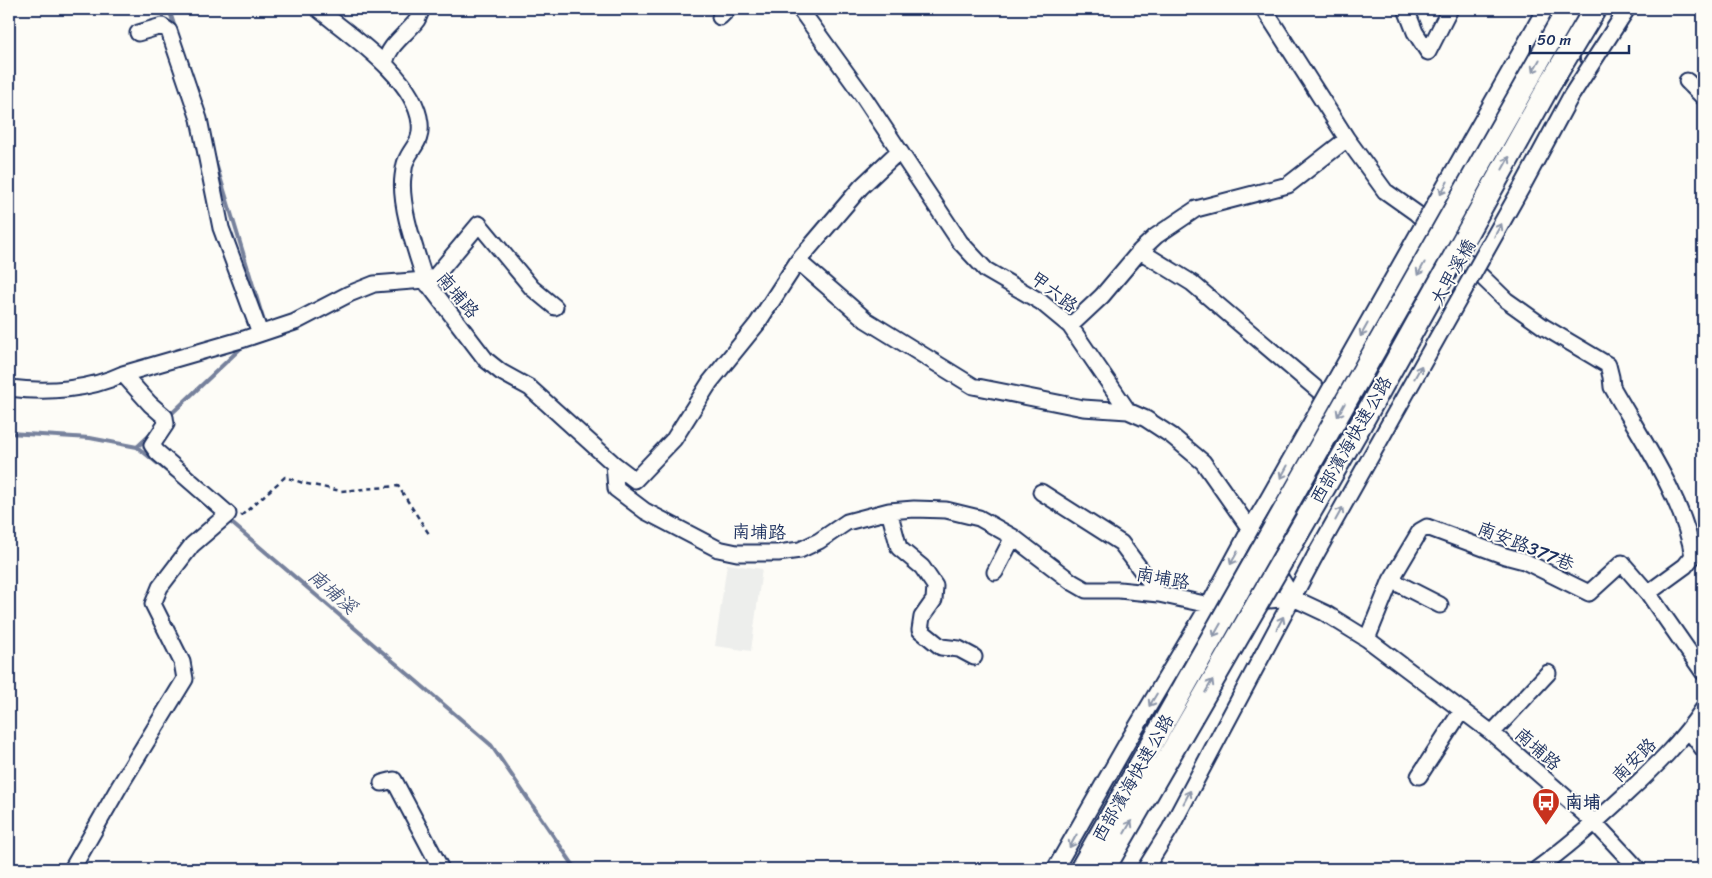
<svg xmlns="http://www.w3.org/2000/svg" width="1712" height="878" font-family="Sriracha,'LXGW WenKai TC',sans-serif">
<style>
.built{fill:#edeeec}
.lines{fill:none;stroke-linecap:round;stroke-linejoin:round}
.stream{stroke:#76819c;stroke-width:4}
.minor-casing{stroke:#1b2f5e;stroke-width:19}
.highway-casing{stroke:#1b2f5e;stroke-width:25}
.path{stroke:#1b2f5e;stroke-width:2.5;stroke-dasharray:5 4;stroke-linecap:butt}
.minor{stroke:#fdfcf7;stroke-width:15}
.highway{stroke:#fdfcf7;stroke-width:21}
.minor-bridge-casing{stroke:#1b2f5e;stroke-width:19;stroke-linecap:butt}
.highway-bridge-casing{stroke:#1b2f5e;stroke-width:25;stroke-linecap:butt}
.minor-bridge{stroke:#fdfcf7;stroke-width:15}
.highway-bridge{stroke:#fdfcf7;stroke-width:21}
.oneway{stroke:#8c96aa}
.labels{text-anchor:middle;stroke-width:4;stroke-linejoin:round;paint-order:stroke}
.street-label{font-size:18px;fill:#1b2f5e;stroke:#fdfcf7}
.poi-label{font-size:18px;font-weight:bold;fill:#1b2f5e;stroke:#fdfcf7;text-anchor:start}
.water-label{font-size:19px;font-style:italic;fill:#49587d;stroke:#fdfcf7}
</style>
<rect width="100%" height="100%" fill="#fdfcf7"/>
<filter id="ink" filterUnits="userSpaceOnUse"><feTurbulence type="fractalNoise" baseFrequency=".02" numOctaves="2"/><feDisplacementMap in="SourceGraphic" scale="10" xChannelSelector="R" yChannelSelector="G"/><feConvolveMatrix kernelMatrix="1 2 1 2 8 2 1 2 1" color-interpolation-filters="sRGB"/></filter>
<g filter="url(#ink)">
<path class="built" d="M727,564l35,5 -11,82 -36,-5z"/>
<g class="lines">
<path class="stream" d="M169,9l7,22
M214,157l51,168
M168,417l75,-71
M9,433l81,5 47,9 36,29
M137,447l16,-15
M227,519l264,226 85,124"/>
<defs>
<path id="minor" d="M318,9c33,27 97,69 102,114 2,20 -8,23 -14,38 -2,4 -2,10 -3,15 -4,29 13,75 22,104
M800,9l63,87 97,146 26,28 55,32 29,24 58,85 18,8 26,17 31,26 47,67 43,69
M1264,9l83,130 38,52 31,22 90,87 38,27 64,38 3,12 1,10c29,51 72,112 81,169l-8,10 -37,27
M1406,9l9,23 13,20 22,-43
M720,17l8,-8
M138,33l24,-7 7,5 30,88 22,109 39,105
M385,63c4,-19 21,-28 32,-43 2,-3 3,-8 5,-11
M1687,81l16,16
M1140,251l52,32 134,114
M798,261l68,59 107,66 110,22 45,3
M428,285l51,-61 53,64 23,19
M1070,326l32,-30 38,-45 16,-15 40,-27 92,-24 59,-46
M9,388c38,5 80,2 114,-14l121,-35 51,-17 54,-28 25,-10 51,-4 61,80 15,12 29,16 84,76 2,25 29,22 73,38 19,4h41l22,-3 19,-9 28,-19 42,-11 25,-2 32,1 33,8 34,19 59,45 14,8h33l40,4 50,11 84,-7 32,15 42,26 125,94 103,90 43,46
M614,464l21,16 39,-41 36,-57 47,-58 41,-63 63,-74 38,-36
M1041,492l80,51 38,51
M889,511l10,37 23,19 13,19 -1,14 -12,17 -2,13 21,17 18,2 15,8
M995,572l18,-35
M1391,580l49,25
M1367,639l24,-59 29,-49 7,-4 78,29 19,5 65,32 33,-30 26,30 55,79
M1689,730l14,19
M1492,733l56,-60
M1419,776l43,-66
M382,783l12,-3 47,89
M72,869l47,-82 66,-108 -3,-17 -29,-58 7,-17 32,-42 36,-31 -71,-62 -5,-7 14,-21 -1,-7 -15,-13 -27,-30
M1055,869l72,-126 82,-138 41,-76 17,-28
M1145,869l25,-40 145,-273
M1537,869c32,-23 60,-48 89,-75 28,-26 56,-53 77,-85"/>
<path id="highway" d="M1591,56l24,-47"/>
</defs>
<use href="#minor" class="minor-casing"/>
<use href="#highway" class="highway-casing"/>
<path class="path" d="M241,516l44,-39 18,6 38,8 57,-5 31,48"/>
<use href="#minor" class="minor"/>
<use href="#highway" class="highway"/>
<defs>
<path id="minor-bridge" d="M1267,501l278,-492
M1315,556l208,-371 48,-89 56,-87"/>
<path id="highway-bridge" d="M1081,869l487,-860
M1104,869l253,-438 193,-347 45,-75"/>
</defs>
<use href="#minor-bridge" class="minor-bridge-casing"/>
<use href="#highway-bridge" class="highway-bridge-casing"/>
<use href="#minor-bridge" class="minor-bridge"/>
<use href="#highway-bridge" class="highway-bridge"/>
</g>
<defs><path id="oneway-shaft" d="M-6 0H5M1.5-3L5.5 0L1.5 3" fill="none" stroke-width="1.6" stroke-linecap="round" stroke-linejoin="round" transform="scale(1.25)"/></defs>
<g class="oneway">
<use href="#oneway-shaft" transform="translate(1536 66) rotate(119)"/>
<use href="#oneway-shaft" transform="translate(1506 163) rotate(-61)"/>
<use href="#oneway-shaft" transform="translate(1444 188) rotate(119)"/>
<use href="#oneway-shaft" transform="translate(1498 230) rotate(-61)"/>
<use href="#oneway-shaft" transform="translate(1421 269) rotate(119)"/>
<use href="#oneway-shaft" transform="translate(1364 330) rotate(119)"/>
<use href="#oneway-shaft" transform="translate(1418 372) rotate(-61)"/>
<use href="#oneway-shaft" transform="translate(1341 410) rotate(119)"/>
<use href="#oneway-shaft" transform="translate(1284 472) rotate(119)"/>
<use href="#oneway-shaft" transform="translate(1339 514) rotate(-61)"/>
<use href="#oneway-shaft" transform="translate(1234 558) rotate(119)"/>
<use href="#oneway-shaft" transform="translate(1280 623) rotate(-62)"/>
<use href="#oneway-shaft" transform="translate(1217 630) rotate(120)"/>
<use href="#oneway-shaft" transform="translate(1209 686) rotate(-60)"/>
<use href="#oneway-shaft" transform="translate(1153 700) rotate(121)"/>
<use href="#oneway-shaft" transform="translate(1187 797) rotate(-62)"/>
<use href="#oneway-shaft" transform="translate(1128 827) rotate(-60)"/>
<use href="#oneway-shaft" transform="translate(1073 841) rotate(119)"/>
</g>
</g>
<defs>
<symbol id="bus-pin" viewBox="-11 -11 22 30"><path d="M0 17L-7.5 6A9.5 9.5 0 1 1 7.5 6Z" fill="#c8321e" stroke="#fdfcf7"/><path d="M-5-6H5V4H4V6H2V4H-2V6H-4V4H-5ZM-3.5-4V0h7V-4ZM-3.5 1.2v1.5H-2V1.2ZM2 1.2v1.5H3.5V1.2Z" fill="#fff"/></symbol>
</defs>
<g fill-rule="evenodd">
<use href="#bus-pin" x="1530" y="786" width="32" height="43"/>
</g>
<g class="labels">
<g class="street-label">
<text transform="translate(1453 272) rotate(-61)" y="6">大甲溪橋</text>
<text transform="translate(1054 292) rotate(37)" y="6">甲六路</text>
<text transform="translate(458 295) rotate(50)" y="6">南埔路</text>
<text transform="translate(1351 440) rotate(-60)" y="6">西部濱海快速公路</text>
<text transform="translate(759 532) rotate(1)" y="6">南埔路</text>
<text transform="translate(1526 546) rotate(22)" y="6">南安路377巷</text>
<text transform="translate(1163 578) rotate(10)" y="6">南埔路</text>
<text transform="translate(1538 749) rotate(41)" y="6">南埔路</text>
<text transform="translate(1634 760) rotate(-45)" y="6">南安路</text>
<text transform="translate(1133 778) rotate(-60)" y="6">西部濱海快速公路</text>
</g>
<g class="poi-label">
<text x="1565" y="808">南埔</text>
</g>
<g class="water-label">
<text transform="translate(333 591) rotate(41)" y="7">南埔溪</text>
</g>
</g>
<rect width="1712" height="878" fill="none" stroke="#fdfcf7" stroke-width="30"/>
<rect x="15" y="15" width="1682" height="848" fill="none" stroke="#1b2f5e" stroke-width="2" filter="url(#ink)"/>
<path d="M1530 45v8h99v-8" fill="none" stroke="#1b2f5e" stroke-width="2.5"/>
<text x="1537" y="45" font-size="15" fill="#1b2f5e" stroke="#fdfcf7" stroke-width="4" paint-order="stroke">50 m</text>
</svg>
